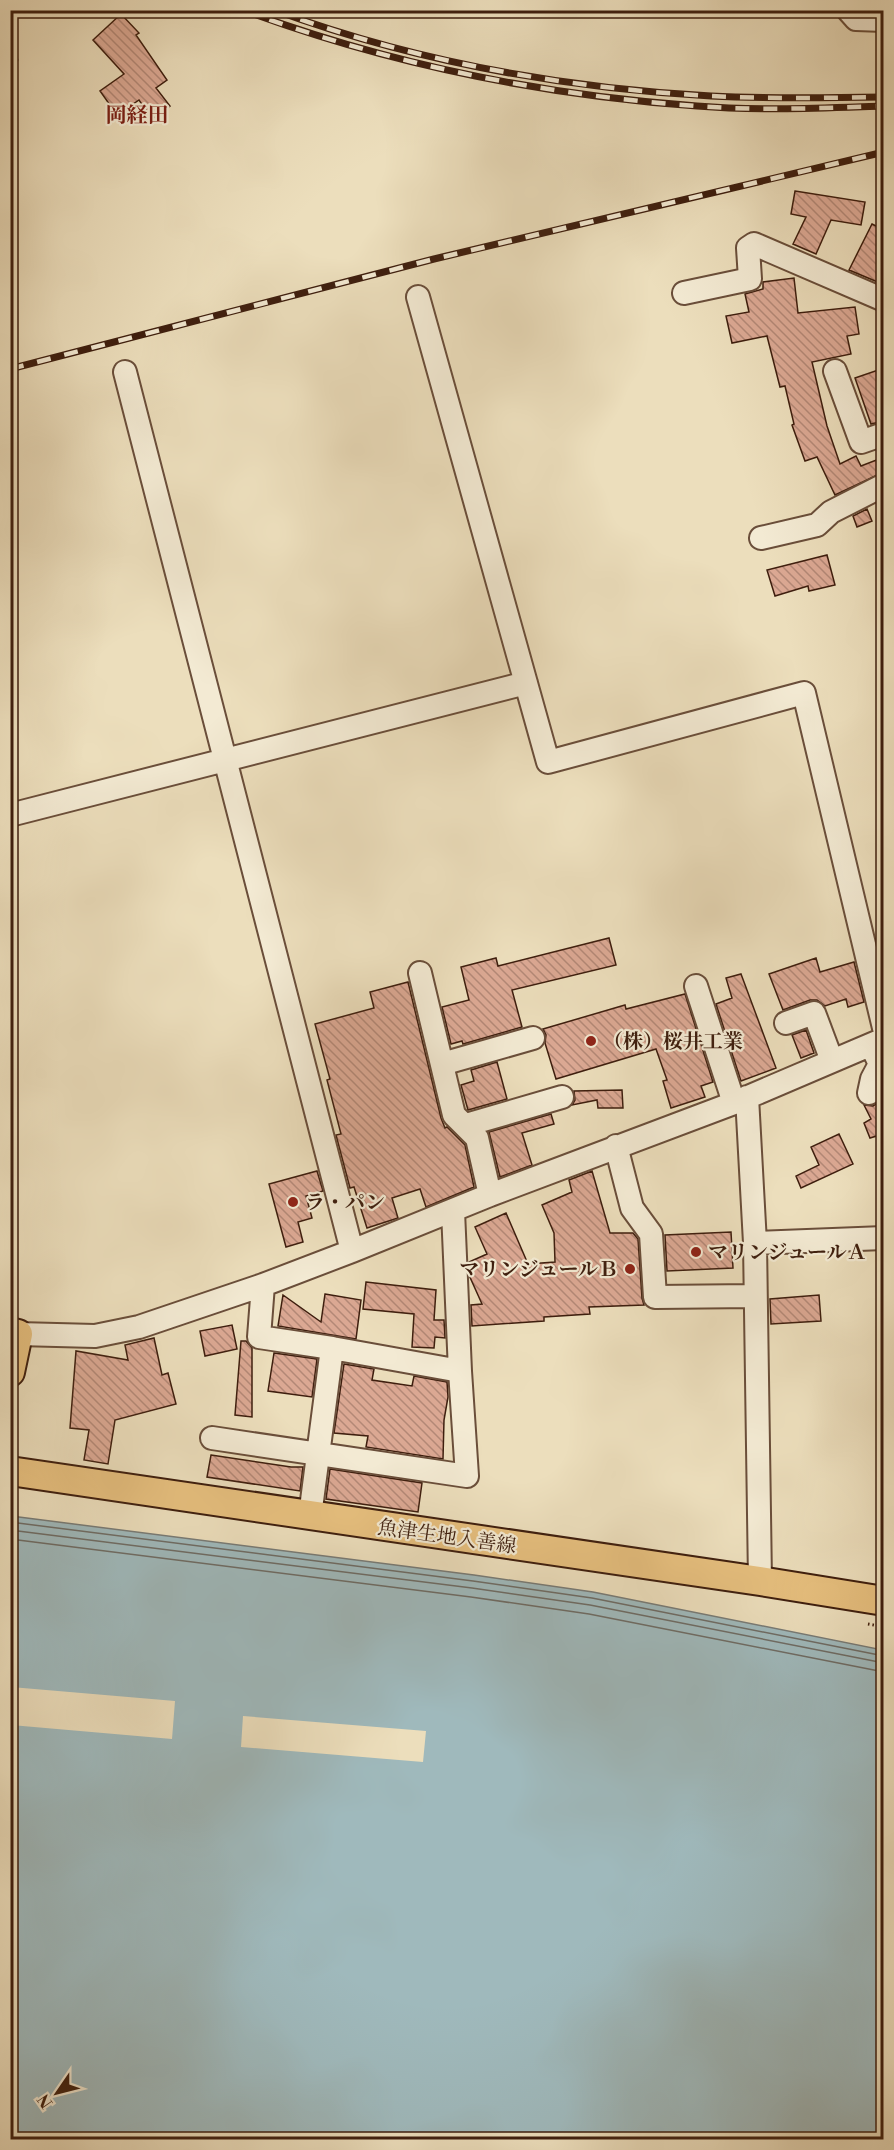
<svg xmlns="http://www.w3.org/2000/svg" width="894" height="2150" font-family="'Libre Bodoni','Noto Serif JP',serif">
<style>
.water{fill:#9fb9bc;stroke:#787b76;stroke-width:1.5}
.pier{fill:#ecdebc}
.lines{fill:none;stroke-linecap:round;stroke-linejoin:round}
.shore{stroke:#6e6c65;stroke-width:1.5}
.stream{stroke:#787b76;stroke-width:5}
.building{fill:url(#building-back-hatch);stroke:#3e1e0e;stroke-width:1.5}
.minor-casing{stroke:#6a4e3a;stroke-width:26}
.major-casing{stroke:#3e1e0e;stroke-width:32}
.path{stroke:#3e1e0e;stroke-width:3;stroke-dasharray:1.5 3;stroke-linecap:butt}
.minor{stroke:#f3ead3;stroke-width:22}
.major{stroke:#e6bf7e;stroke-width:28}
.rail-casing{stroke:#3e1e0e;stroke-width:7}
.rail{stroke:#f3ead3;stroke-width:4.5;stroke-dasharray:14;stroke-linecap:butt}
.poi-dot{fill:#8f2418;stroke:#f3ead3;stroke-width:2}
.labels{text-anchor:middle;stroke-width:4.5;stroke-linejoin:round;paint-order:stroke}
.poi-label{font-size:20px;font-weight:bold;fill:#3e1e0e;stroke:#f3ead3;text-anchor:start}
.street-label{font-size:20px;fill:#3e1e0e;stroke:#f3ead3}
.neighbourhood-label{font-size:21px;font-weight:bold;fill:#7a1f14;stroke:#f3ead3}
</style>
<defs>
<pattern id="building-back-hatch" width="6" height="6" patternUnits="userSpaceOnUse" patternTransform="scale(1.5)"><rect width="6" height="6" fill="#dba893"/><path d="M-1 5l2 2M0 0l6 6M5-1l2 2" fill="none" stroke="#b38876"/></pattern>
</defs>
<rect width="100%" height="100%" fill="#ecdebc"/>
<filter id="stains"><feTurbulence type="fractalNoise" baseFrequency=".00333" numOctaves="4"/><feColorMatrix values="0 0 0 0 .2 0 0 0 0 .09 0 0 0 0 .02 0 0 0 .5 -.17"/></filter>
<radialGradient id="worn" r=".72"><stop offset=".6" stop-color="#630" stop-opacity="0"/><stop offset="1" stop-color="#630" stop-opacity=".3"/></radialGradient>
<path class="water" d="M11,1516l463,59 119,17 290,58v489l-872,1z"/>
<path class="pier" d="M11,1687l164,14 -3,38 -161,-14z
M243,1716l183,15 -3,31 -182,-15z"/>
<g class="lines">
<path class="shore" d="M10,1522l463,59 119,17 292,58
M10,1530l462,58 118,17 294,58
M10,1539l461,58 118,17 295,58"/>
<path class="stream" d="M10,68l6,-8"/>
</g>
<path class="building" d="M121,14l18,19 -3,2 31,45 -11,8 14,18 -18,13 -13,-19 -22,15 -17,-24 24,-17 -31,-34z
M795,191l70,11 -4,23 -30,-5 -15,34 -23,-10 13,-27 -15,-3z
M872,224l12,6v46l-4,7 -31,-13z
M794,278l4,35 57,-6 4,27 -12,2 4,18 -39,8 15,64 13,38 16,-8 5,10 23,-9v15l-49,23 -18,-38 -12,4 -13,-36 2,-1 -9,-38 -5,1 -13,-51 -35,7 -6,-27 23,-4 -4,-18 18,-5v-7z
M884,368v53l-13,3 -16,-46z
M867,509l5,12 -15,6 -4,-11z
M827,555l8,30 -26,6 -1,-5 -33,10 -8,-26z
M609,938l7,27 -104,25 10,37 -59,17 -1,-3 -11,3 -9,-37 27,-7 -8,-33 35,-9 2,8z
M816,958l4,14 34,-10 10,40 -16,5 -2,-8 -21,7 -8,-6h-7l-27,10 -14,-36z
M741,974l35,94 -35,13 -25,-77 16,-6 -6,-20z
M408,982l33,136 4,10 2,-1 18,18 9,42 -48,20 -6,-18 -28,9 6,20 -31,10 -13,-41 -4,1 -14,-53 5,-1 -14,-54 3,-1 -15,-55 59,-16 -4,-16z
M685,994l28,88 -12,4 4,11 -34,11 -8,-27 4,-1 -11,-31 -100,30 -11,-36 1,-8 -3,-6 82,-24 1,4z
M806,1030l8,23 -13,5 -9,-23z
M497,1062l10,37 -39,11 -7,-25 13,-4 -3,-11z
M622,1090l1,18h-25l-1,-8 -25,5 3,-5 -1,-9z
M884,1090v51l-4,-6 -10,3 -6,-15 7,-4 -7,-14 9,1 6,-4z
M551,1114l3,10 -32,9 10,32 -32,12 -11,-45z
M839,1134l14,30 -52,24 -5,-12 23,-11 -8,-18z
M317,1171l6,20 -17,5 6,22 -14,4 5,20 -17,5 -17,-63z
M592,1171l18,62h23l5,6 4,59 2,7 -55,2 1,7 -46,3v4l-72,5 -1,-21 11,-1 -13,-29v-13l18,-8 -12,-27 31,-14 22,51 27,-2 -1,-29 -12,-28 30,-13 -3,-12z
M731,1232l2,36 -66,3 -2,-36z
M366,1282l70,8 -2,30h10l1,18 -10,-1 -1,11 -22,-1 2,-33 -51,-5z
M325,1294l36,6 -5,39 -78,-13 5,-31 38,27z
M819,1295l2,26 -50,3 -1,-25z
M232,1325l5,24 -32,7 -5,-25z
M154,1338l8,37 6,-2 8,31 -61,16 -7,44 -24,-4 5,-30 -19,-2 6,-77 52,9 -3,-15z
M241,1341h5l6,7v69l-17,-2z
M274,1353l43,6 -5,38 -44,-6z
M344,1364l30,5 -2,11 40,6 2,-10 33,6 1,15 -4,23 -1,39 -77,-12 2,-11 -34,-3z
M211,1455l80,12h12l-3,24 -93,-14z
M330,1469l92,14 -4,29 -92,-13z"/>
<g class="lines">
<defs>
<path id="minor" d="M848,10l8,9 28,1
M684,293l66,-14 -2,-31 6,-4 130,56
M418,297l130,465 256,-69 80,335
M835,371l26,71 23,-8
M125,372l227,879
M761,538l56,-13 14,-13 53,-27
M10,815l516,-132
M420,973l34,142 23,23 13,57
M696,986l38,117
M786,1023l28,-10 18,48
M442,1064l91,-26
M869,1093l3,-14 8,-15 -9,-19
M747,1097l8,146 5,338
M466,1125l96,-28
M616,1146l16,62 19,26 4,63 99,-1
M755,1243l129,-5
M263,1285l-4,52 73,11
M18,1334l77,2 44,-9 124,-42 89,-34 138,-56 244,-92 150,-64
M212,1438l255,38 -7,-105
M310,1516l22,-168 128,23 -7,-160"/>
<path id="major" d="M10,1332l8,2 -8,38
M10,1471l750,110 124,20"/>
</defs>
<use href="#minor" class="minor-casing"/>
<use href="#major" class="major-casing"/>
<path class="path" d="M868,1624l16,3"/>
<use href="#minor" class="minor"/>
<use href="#major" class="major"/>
<defs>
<path id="rail" d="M243,10c145,54 300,85 454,96 62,5 124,2 187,0
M274,10c139,51 289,78 437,86 57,3 115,2 173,1
M10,369l424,-110 450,-107"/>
</defs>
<use href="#rail" class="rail-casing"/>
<use href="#rail" class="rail"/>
</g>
<g class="poi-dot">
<circle cx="591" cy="1041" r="6"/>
<circle cx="293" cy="1202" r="6"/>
<circle cx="696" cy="1252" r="6"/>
<circle cx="630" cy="1269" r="6"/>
</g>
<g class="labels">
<g class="poi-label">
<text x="603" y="1048">（株）桜井工業</text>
<text x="305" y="1209">ラ・パン</text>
<text x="708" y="1259">マリンジュールＡ</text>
<text x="618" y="1276" text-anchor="end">マリンジュールＢ</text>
</g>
<g class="street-label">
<text transform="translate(447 1536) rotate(8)" y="7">魚津生地入善線</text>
</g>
<g class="neighbourhood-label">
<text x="137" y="122">岡経田</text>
</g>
</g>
<rect width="894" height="2150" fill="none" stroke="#ecdebc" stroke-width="36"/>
<rect x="12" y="12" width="870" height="2126" fill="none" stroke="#3e1e0e" stroke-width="3"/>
<rect x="18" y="18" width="858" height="2114" fill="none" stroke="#3e1e0e" stroke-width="1.5"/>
<g transform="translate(57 2093) rotate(235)" stroke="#f3ead3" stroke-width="4.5" paint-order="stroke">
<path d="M0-4.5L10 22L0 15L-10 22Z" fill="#3e1e0e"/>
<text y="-9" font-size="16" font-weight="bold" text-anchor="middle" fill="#3e1e0e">N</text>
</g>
<rect width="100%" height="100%" filter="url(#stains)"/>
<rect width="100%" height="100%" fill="url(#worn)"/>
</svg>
